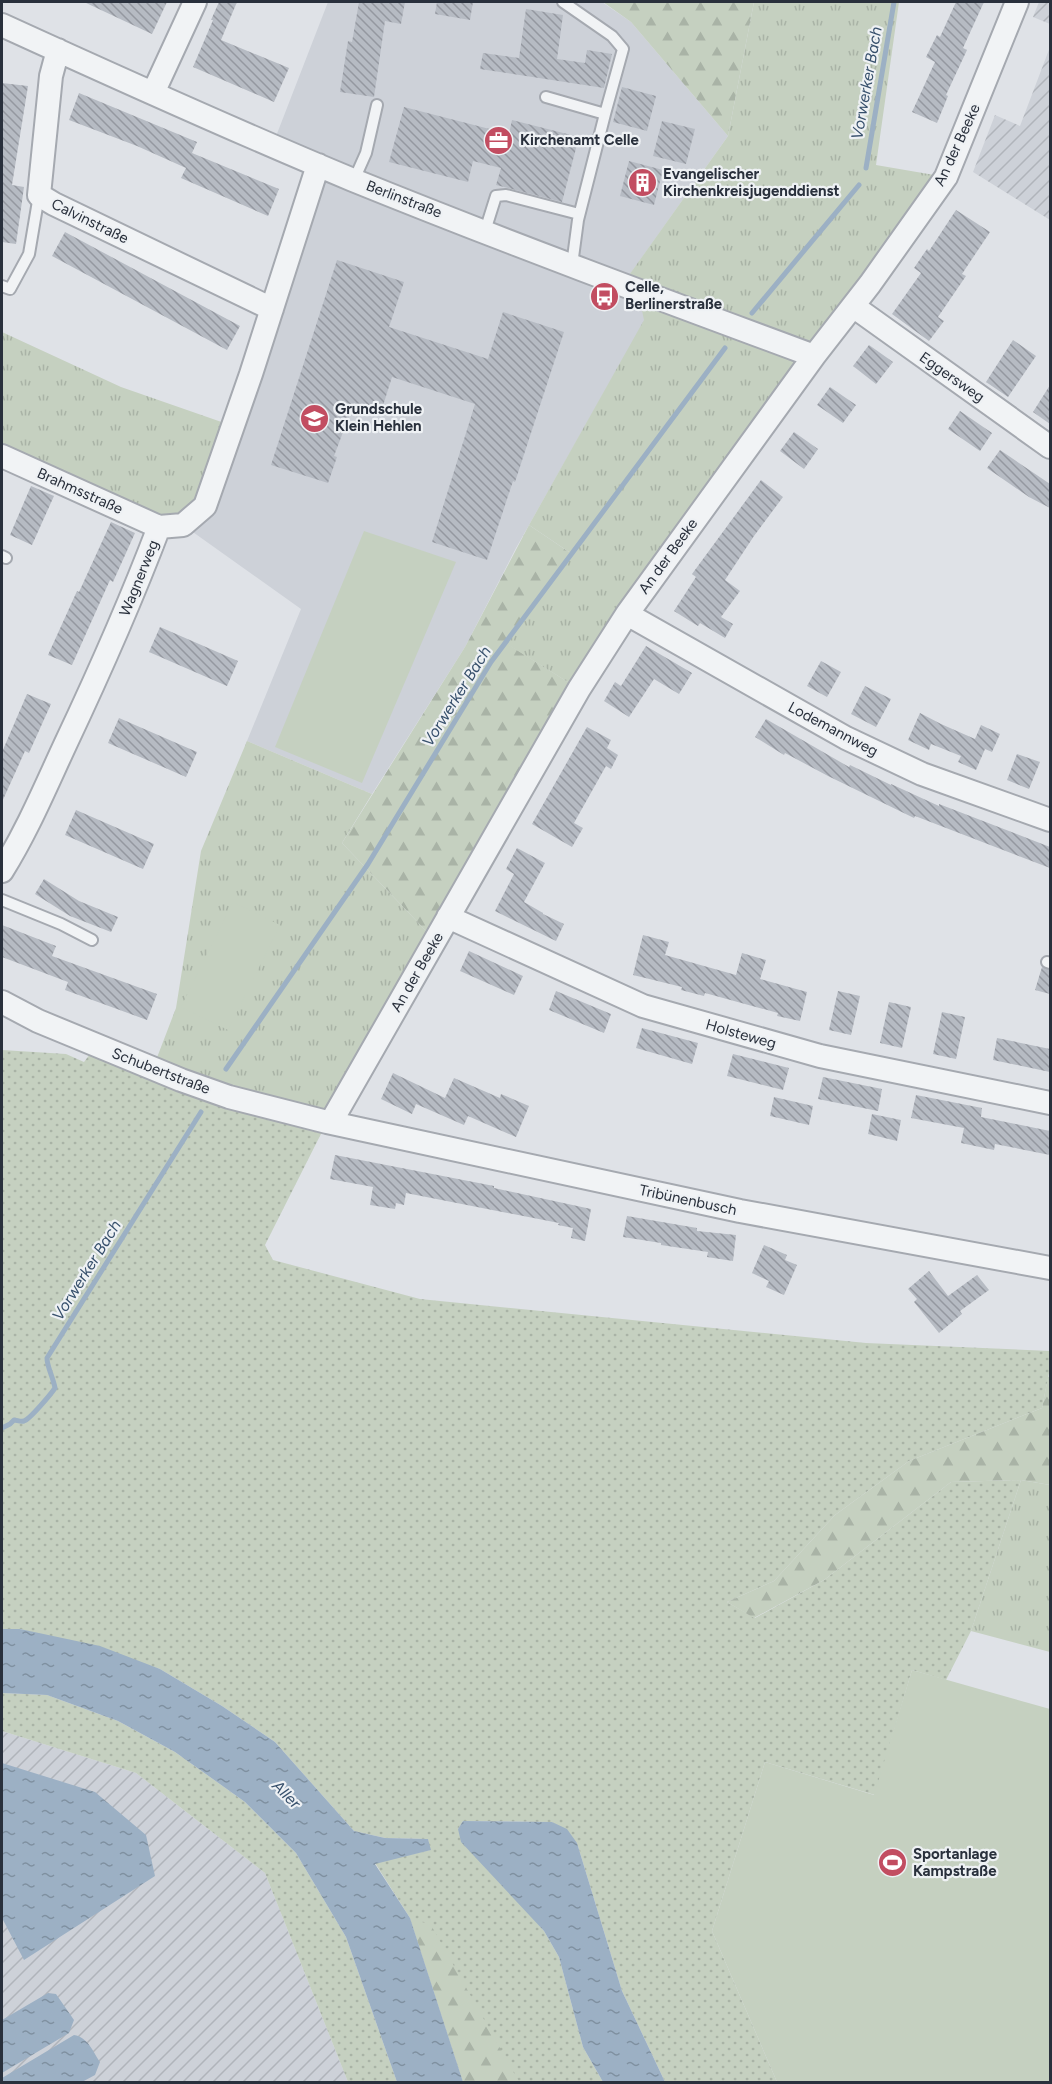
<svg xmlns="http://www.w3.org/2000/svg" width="1052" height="2084" font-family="Figtree,sans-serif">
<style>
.built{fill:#cdd1d8}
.industrial{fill:url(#industrial-furrows)}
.grass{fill:url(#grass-dots)}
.forest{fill:url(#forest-firs)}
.park{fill:url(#park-tufts)}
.pitch{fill:#c5d0c0}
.water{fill:url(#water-ripples)}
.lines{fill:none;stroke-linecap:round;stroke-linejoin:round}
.stream{stroke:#9cb0c4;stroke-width:5}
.building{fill:url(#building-back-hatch)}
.lane-casing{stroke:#a5a9b0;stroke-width:14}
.street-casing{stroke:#a5a9b0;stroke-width:26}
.lane{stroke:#f1f3f5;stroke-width:10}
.street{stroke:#f1f3f5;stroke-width:22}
.labels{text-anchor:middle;stroke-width:4.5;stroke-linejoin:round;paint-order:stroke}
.poi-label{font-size:15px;font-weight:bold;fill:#29303c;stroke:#eef1f4;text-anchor:start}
.street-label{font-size:15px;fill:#29303c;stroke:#eef1f4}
.water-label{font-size:16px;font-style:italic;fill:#37506c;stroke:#eef1f4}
</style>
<defs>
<pattern id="industrial-furrows" width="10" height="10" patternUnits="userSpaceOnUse" patternTransform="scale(1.5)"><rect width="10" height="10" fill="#cdd1d8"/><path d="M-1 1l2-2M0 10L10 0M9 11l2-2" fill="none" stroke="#b0b4ba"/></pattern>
<pattern id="grass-dots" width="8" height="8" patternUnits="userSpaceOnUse" patternTransform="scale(1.5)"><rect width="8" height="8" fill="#c5d0c0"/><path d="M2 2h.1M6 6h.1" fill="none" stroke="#a9b3a6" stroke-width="1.8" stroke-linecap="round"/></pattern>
<pattern id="forest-firs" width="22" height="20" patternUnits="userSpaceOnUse" patternTransform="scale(1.5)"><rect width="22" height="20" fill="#c5d0c0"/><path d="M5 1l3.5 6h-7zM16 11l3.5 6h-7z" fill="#a9b3a6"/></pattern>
<pattern id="park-tufts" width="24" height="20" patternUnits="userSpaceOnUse" patternTransform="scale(1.5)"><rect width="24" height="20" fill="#c5d0c0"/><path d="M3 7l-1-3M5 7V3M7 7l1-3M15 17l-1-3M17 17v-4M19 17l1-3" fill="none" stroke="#a9b3a6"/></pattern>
<pattern id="water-ripples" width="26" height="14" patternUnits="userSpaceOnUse" patternTransform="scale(1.5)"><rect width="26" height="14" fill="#9cb0c4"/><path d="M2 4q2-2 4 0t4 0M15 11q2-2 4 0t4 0" fill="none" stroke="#7f90a0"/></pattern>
<pattern id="building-back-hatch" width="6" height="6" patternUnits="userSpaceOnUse" patternTransform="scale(1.5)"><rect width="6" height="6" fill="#b6bbc3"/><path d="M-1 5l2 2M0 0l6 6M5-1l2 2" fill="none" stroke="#9498a0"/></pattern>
</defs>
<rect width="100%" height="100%" fill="#dfe2e7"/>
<path class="built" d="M328,2h274l29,20 97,114 -105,148 22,8 -4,14 4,14 -129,228 -51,99 -93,147 -125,-53 54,-132 -118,-84 22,-19 113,-341 -45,-21z"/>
<path class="industrial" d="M1039,2h11v22l-17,-7z
M1050,47v173l-77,-48 22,-57 25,11z
M2,1731l134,42 129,100 83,209h-346z"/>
<path class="grass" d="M96,1046l231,76 -62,123 8,15 147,39 446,44 184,8v17l-8,40 -133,53 -74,54 -61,66 -47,21 28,16 69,-38 127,-98 70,-2 -50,151 -25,49 -34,-10 -37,125 -110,-33 -53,169 65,151h-112l-43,-91 -45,-148 -25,-21 -89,-1 -5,8 86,102 15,26 24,90 20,35h-140l-53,-164 -35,-55 55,-13 -2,-11 -43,-1 -31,-7 -79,-89 -53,-36 -62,-37 -140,-40h-18v-579l64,4 18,8z
M2,1693l45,2 71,26 57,31 70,50 51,51 50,84 51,145h-49l-83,-209 -129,-100 -134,-42z"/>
<path class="forest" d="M603,2h151l-26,134 -97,-114z
M529,525l43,29 -66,89 73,46 -152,243 -85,-89 123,-196z
M1050,1376v109l-29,-5 -70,2 -127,98 -70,38 -27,-16 47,-21 61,-66 74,-54 133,-53 6,-31z
M410,1918l21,7 88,157h-56z"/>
<path class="park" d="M754,2h145l-23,163 70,12 -367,512 -74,-46 67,-89 -43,-29 115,-205 -3,-14 4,-14 -23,-7 106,-149z
M2,332l119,55 112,39 -50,99 -181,-69z
M247,741l125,53 -30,49 85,89 -100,190 -174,-54 23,-60 25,-157z
M1021,1480l29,5v167l-79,-21z"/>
<path class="pitch" d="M364,531l92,31 -94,221 -87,-36z
M233,902l47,23 -52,105 -47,-23z
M912,1670l138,39v373h-273l-65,-151 53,-169 109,33z"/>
<path class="water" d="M2,1629h18l80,17 60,23 62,37 53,36 79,89 31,7 43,1 3,11 -56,14 35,54 53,164h-66l-51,-145 -50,-84 -51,-51 -70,-50 -57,-31 -71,-26 -45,-2z
M2,1763l93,29 51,43 9,41 -131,84 -22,-42z
M463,1821l89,1 15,7 10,14 45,148 43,91h-62l-20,-35 -24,-90 -15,-26 -83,-89 -3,-13z
M48,1993l8,1 18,26 -5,13 -67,40v-53z
M74,2035c14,2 19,17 26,27l-5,13 -13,7h-80v-4z"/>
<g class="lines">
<path class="stream" d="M866,168l28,-166
M752,313l107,-128
M226,1069l142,-205 123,-202 234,-314
M2,1428l8,-4 4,-4c3,0 6,2 10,1 6,-2 27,-27 31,-33 -2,-11 -8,-21 -8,-30l154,-246"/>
</g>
<path class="building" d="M84,2h83l-15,32z
M219,2h18l-16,38 68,28 -15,34 -81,-35 20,-47h-2z
M359,2h46l-4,22 -16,-3 -11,76 -34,-5 8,-51 4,1z
M437,2h36l-3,18 -35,-6z
M956,2h28l-21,46 4,2 -21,45 2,1 -11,27 -25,-11 23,-50 -9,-5 11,-22 3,2z
M526,9l37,6 -6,44 28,4 2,-13 25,4 -8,34 -124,-19 3,-16 36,5z
M2,83l26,3 -16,99 12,2 -8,57 -14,-2z
M622,87l34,9 -9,35 -34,-9z
M79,93l118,49 -5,11 87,36 -11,27 -87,-38 5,-10 -49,-22 -68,-26z
M404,107l105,27 3,-14 67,17 -17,65 -66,-17 5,-17 -28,-7 -5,21 -79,-20z
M662,121l33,8 -9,35 -33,-8z
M629,161l34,9 -9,35 -34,-9z
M956,210l34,22 -28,42 4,2 -28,41 6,4 -15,20 -37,-27 29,-41 -7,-5 13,-19 2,2z
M65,232l175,94 -13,24 -175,-94z
M337,260l67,22 -15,45 99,32 15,-47 61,20 -49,150 -2,-1 -26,79 -55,-18 43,-138 -83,-27 -11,35 -27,-9 -20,53 3,1 -9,26 -57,-18z
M1013,340l23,16 -28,41 -22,-15z
M869,345l24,17 -17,22 -23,-18z
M1050,385v39l-17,-12z
M830,387l26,18 -13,18 -26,-18z
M960,411l32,22 -12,18 -32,-22z
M794,432l24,17 -14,20 -24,-18z
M1000,450l50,34v24l-21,-11 -42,-29z
M761,480l22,17 -29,39 -29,44 15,11 -19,26 12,7 -8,14 -25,-15 -2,3 -24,-15 22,-34 -4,-3z
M31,486l23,10 -22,49 -22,-10z
M111,522l24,11 -22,49 -3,-2 -38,85 -24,-10 29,-64 2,1z
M160,627l78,34 -11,25 -78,-34z
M646,646l46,27 -13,21 -25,-15 -25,38 -25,-16 11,-19 6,4z
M821,661l20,11 -14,25 -20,-11z
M865,686l26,13 -15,28 -25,-13z
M27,694l24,10 -22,49 -4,-2 -23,51v-50z
M920,713l21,11 34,15 6,-14 19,9 -8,18 -7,-3 -9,21 -18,-8 3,-6 -30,-12 -2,6 -21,-10z
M119,718l78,34 -11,25 -78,-34z
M766,719l83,48 1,-2 41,20v-1l48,22v-2l111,43v21l-135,-52 -1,2 -86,-42 -43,-23 -1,2 -29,-18z
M587,727l24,13 -4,8 11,7 -7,14 -5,-3 -32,57 9,5 -11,19 -40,-23z
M1017,754l23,8 -11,27 -22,-9z
M76,810l78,34 -11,25 -78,-34z
M517,848l28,15 -21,39 19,11v1l21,10 -8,17 -61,-30 19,-37 -8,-5z
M44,879l35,22 39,16 -7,15 -41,-16 -35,-22z
M2,925l54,21 -4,10 105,38 -10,26 -82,-30 3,-8 -66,-25z
M643,935l26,7 -4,13 71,20 6,-22 24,7 -6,19 47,13 -7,29 -23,-5 1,-3 -73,-20 -1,3 -23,-6 1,-3 -49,-12z
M469,951l54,25 -9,19 -54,-24z
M1042,967l8,3v24l-15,-4z
M556,991l55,23 -7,19 -55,-23z
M838,991l22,5 -9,39 -22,-5z
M889,1002l22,5 -9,41 -22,-5z
M942,1012l23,5 -9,42 -23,-5z
M642,1028l56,15 -6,21 -56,-16z
M997,1038l53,11v23l-57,-12z
M733,1054l56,14 -6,22 -56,-14z
M393,1073l52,25 9,-20 46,20 1,-4 28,12 -13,31 -48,-21 -4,9 -48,-21 -4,10 -31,-15z
M823,1077l59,12 -4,22 -60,-12z
M916,1095l66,13 -1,9 69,14v24l-55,-11 -1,6 -33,-7 3,-15 -53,-10z
M774,1097l39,9 -4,19 -39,-9z
M872,1114l29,6 -4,21 -29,-7z
M335,1155l159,31v2l97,21 -6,32 -14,-3 2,-10 -15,-3 1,-2 -153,-30 -2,12 -8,-2 -1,6 -25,-4 3,-18 -43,-8z
M627,1216l70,12v3l39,4 -3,26 -26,-4 1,-5 -47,-7v-2l-38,-6z
M764,1245l23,10 -2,5 12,5 -13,30 -18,-8 3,-6 -17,-8z
M929,1271l19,25 29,-21 12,15 -29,21 2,3 -23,19 -25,-31 3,-3 -9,-10z"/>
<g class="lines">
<defs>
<path id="lane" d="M563,2l49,34 11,13 -18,65
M546,97l59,17 -27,106 -6,45
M354,180l12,-27 11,-48
M485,231l11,-35 10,-1 73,19
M2,286l8,3 19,-35 10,-59
M2,556l4,2
M2,900l59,24 31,16
M1047,962l3,1"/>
<path id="street" d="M2,25c116,53 233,106 351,155 153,62 307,119 461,176
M58,50l-7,26 -12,119 15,9 218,105
M153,93l42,-91
M853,306l197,141
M2,456l157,71
M627,614l219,124 76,36 128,46
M2,871c25,-40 43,-83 63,-126 34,-72 66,-144 94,-218l24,-2 22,-19 46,-132 67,-209
M448,917l195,89 177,50 230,47
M2,1002l36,19 143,59 48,17 98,25 413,89 310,57
M331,1122l248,-433 48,-75 187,-258 56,-72 76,-107 71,-175"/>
</defs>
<use href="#lane" class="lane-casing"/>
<use href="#street" class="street-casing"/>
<use href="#lane" class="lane"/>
<use href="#street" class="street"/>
</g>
<defs>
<symbol id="office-disc" viewBox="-11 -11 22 22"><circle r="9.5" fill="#c24d61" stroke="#eef1f4"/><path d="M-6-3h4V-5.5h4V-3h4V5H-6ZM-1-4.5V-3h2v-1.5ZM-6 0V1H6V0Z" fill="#fff"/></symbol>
<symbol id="building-disc" viewBox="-11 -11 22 22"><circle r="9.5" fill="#c24d61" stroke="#eef1f4"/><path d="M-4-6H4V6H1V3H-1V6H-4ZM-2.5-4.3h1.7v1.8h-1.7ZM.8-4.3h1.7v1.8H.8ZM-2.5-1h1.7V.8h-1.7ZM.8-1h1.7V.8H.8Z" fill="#fff"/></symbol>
<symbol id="bus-disc" viewBox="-11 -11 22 22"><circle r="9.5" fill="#c24d61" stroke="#eef1f4"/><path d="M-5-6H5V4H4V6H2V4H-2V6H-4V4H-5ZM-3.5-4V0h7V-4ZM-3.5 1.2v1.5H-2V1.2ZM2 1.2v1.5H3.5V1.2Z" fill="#fff"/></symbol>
<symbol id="school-disc" viewBox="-11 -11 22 22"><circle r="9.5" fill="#c24d61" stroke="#eef1f4"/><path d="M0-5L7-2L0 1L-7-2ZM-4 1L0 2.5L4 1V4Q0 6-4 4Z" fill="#fff"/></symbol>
<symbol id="stadium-disc" viewBox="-11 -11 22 22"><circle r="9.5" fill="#c24d61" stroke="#eef1f4"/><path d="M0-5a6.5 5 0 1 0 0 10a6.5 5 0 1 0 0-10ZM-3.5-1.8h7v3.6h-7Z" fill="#fff"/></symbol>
</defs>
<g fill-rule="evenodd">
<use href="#office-disc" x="482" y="124" width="33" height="33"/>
<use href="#building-disc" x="626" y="166" width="33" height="33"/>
<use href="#bus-disc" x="588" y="280" width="33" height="33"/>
<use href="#school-disc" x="298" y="402" width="33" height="33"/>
<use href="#stadium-disc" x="876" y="1846" width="33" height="33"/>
</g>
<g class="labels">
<g class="poi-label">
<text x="520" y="145">Kirchenamt Celle</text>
<text x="663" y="179">Evangelischer<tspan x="663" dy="17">Kirchenkreisjugenddienst</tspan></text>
<text x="625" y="292">Celle,<tspan x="625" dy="17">Berlinerstraße</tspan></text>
<text x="335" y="414">Grundschule<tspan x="335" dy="17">Klein Hehlen</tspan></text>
<text x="913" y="1859">Sportanlage<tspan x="913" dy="17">Kampstraße</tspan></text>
</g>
<g class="street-label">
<text transform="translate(957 145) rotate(-65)" y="5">An der Beeke</text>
<text transform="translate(404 199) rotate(21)" y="5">Berlinstraße</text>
<text transform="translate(90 221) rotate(26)" y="5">Calvinstraße</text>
<text transform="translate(952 377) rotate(35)" y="5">Eggersweg</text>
<text transform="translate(80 491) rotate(24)" y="5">Brahmsstraße</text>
<text transform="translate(668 556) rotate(-54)" y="5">An der Beeke</text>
<text transform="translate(139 578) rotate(-68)" y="5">Wagnerweg</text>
<text transform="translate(833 729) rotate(28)" y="5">Lodemannweg</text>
<text transform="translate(417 972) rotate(-60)" y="5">An der Beeke</text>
<text transform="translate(741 1034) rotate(16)" y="5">Holsteweg</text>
<text transform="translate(161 1071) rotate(21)" y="5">Schubertstraße</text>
<text transform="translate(688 1200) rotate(12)" y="5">Tribünenbusch</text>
</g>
<g class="water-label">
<text transform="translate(866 83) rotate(-80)" y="6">Vorwerker Bach</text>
<text transform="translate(456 696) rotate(-58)" y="6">Vorwerker Bach</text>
<text transform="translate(86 1270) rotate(-58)" y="6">Vorwerker Bach</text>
<text transform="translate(287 1794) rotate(45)" y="6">Aller</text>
</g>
</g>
<rect width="1052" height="2084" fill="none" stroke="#29303c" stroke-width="6"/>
</svg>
